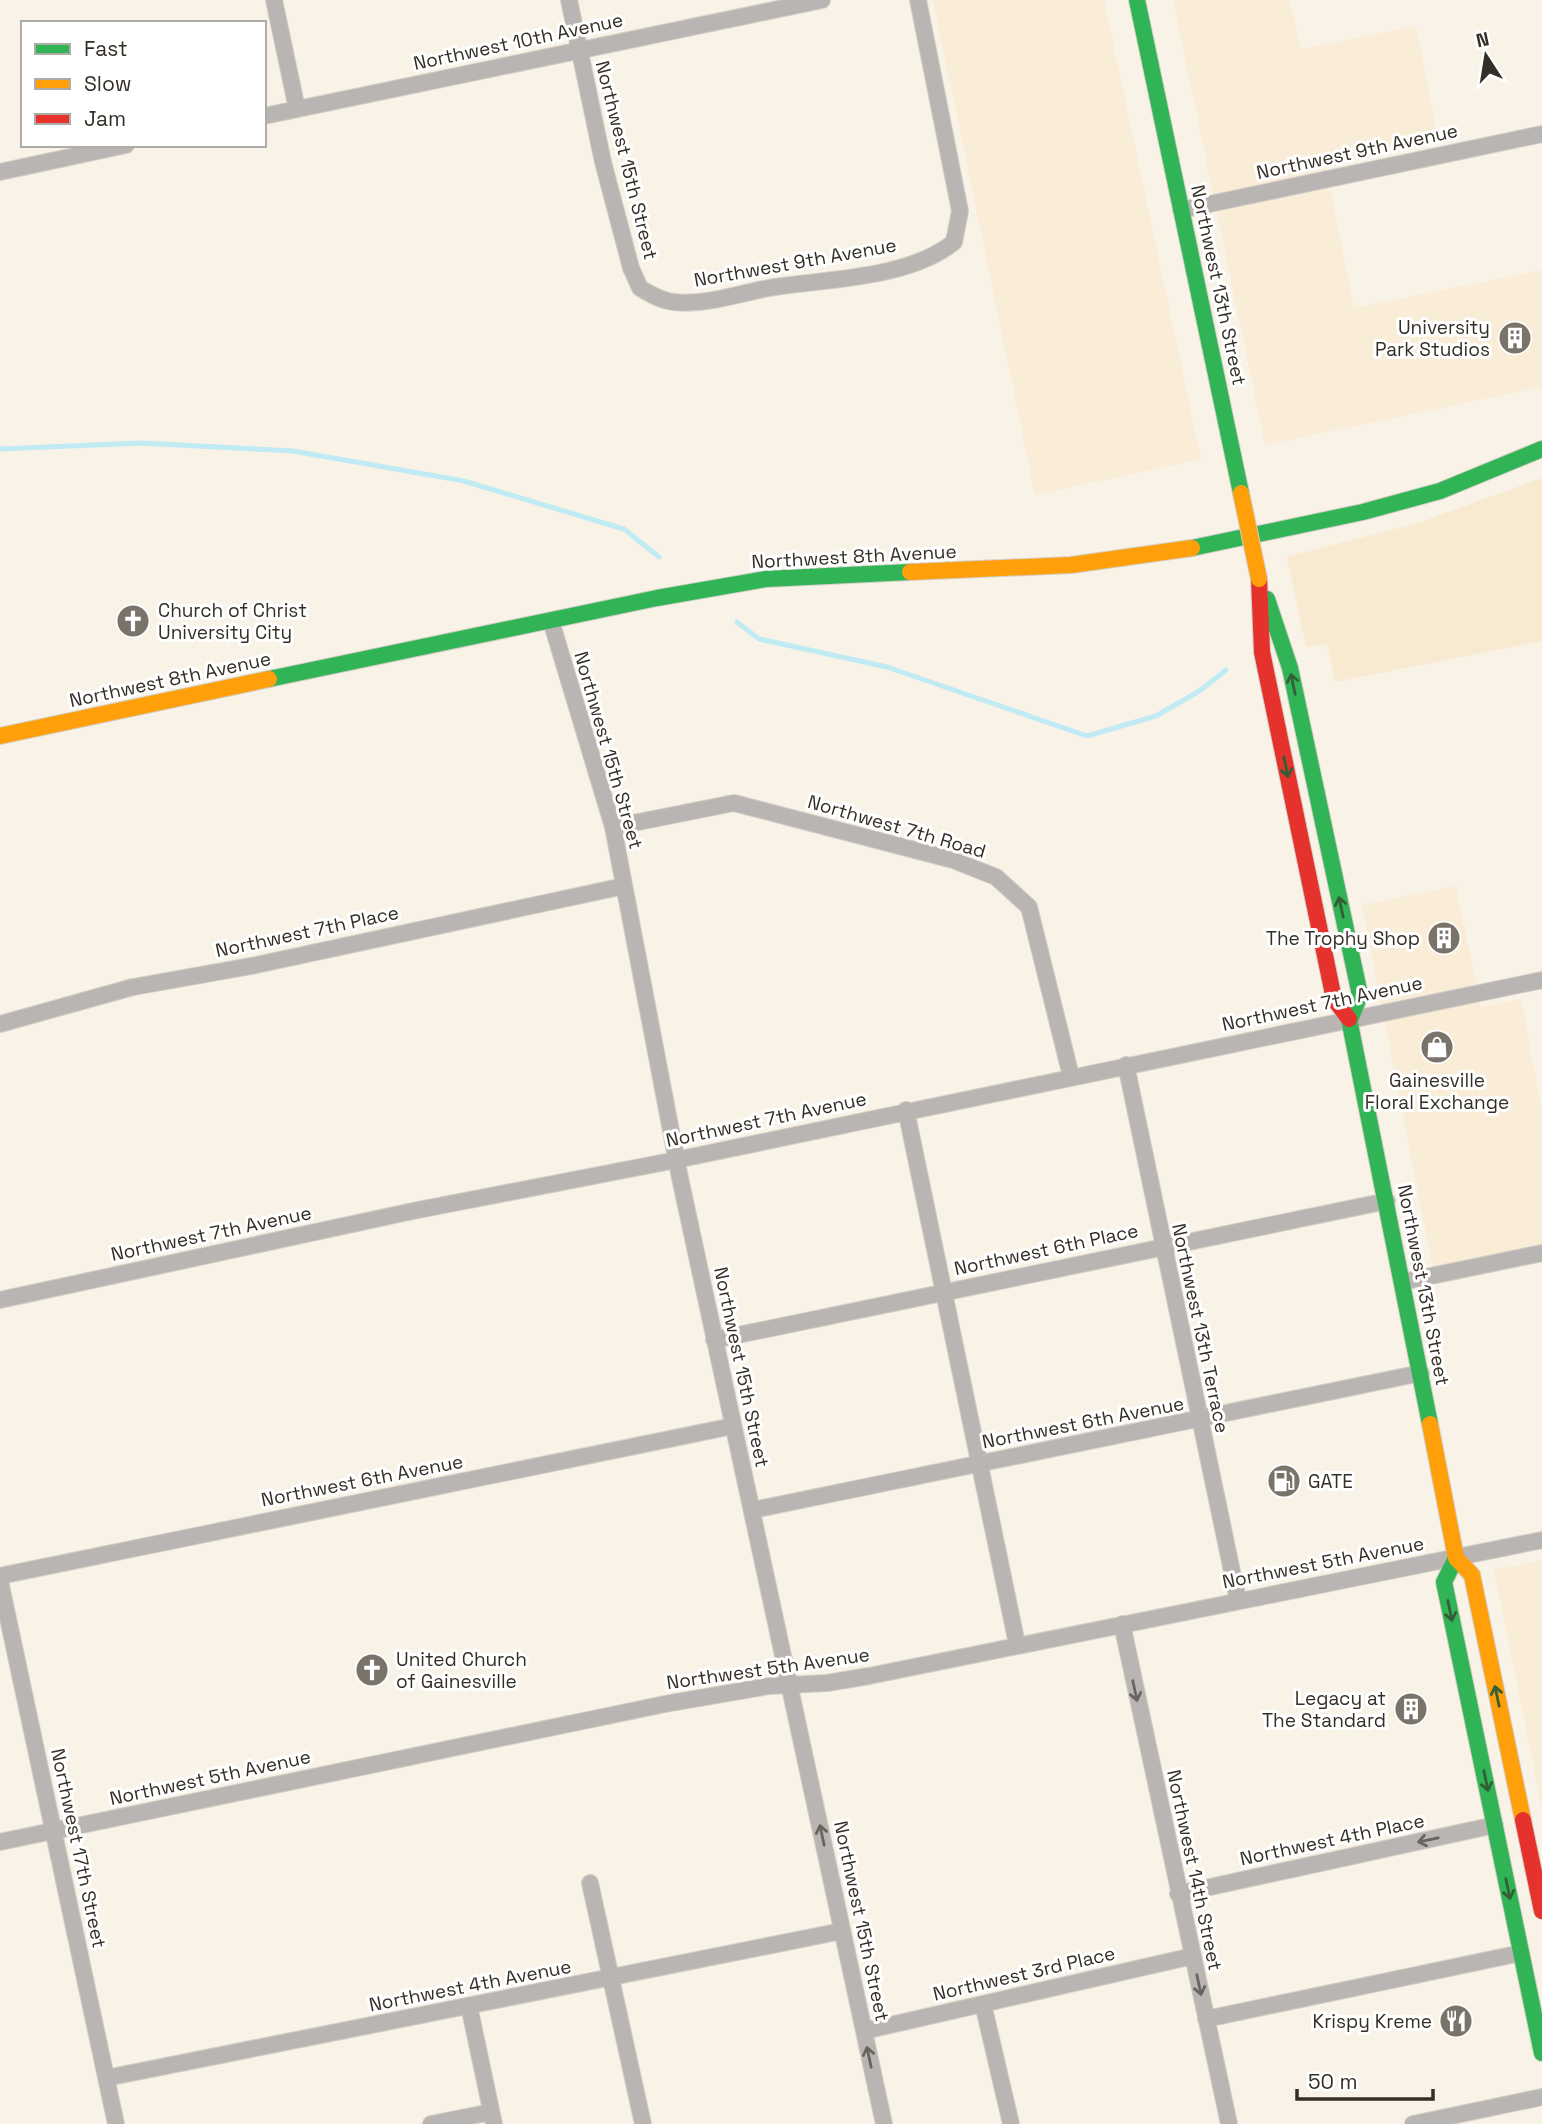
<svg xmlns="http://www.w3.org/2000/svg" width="1542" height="2124" font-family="'Space Grotesk',sans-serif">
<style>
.built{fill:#faedd8}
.green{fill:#f8ead1}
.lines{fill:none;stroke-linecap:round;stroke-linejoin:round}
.stream{stroke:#c0eaf4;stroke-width:5}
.street-casing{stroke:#d3cec6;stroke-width:18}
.fast-casing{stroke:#d3cec6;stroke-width:18}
.slow-casing{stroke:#d3cec6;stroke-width:18}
.jam-casing{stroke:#d3cec6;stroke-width:18}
.street{stroke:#b9b5b2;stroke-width:16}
.fast{stroke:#30b455;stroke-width:16}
.slow{stroke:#ff9f0a;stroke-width:16}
.jam{stroke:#e5322d;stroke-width:16}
.slow-bridge-casing{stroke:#d3cec6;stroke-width:18;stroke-linecap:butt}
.slow-bridge{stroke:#ff9f0a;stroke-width:16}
.oneway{stroke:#335e36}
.oneway2{stroke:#69655e}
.labels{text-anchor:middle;stroke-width:6;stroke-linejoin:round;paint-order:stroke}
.street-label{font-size:19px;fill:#342f26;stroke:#fff}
.poi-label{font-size:19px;fill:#342f26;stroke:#fff;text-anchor:end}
</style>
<rect width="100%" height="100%" fill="#f8f2e7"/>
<path class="built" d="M933,0h171l97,459 -166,36z
M1173,0h117l11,49 115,-23 22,113 -113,24 29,145 188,-38v117l-277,58z
M1456,886l25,121 40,-8 21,112v151l-106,22 -74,-379z
M1542,1560v249l-48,-239z"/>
<path class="green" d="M1542,478v163l-207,41 -8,-38 -21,3 -19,-90 134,-35z"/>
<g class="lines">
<path class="stream" d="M0,449l141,-6 152,8 171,30 160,48 35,28
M737,622l22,17 128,28 200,69 69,-20 45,-26 25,-20"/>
<defs>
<path id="street" d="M274,0l23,109
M569,0l34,162 28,106 9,20c10,6 22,13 34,14 33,4 68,-10 101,-15 54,-8 135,-9 179,-45l6,-31 -42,-211
M264,116l558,-116
M0,172l126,-27
M1181,210l361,-76
M551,621l62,206 67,351 204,946
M613,827l121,-24 219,57 43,17 33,30 42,169
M0,1024l133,-37 123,-22 368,-79
M1126,1065l112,535
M906,1110l111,534
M1402,1282l140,-29
M0,1300l413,-89 263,-51 866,-180
M714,1340l673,-139
M753,1510l668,-137
M0,1576l733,-150
M0,1581l116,543
M1122,1624l107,500
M0,1842l665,-138 104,-18 58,-3 42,-7 673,-136
M590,1883l53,241
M1178,1894l317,-69
M983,2004l28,120
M469,2006l25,118
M1206,2019l315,-66
M864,2031l329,-75
M106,2078l736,-147
M431,2124l60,-12
M1413,2124l129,-27"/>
<path id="fast" d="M1137,0l104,493
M1192,548l171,-36 77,-21 102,-42
M1267,599l23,69 70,327 -10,25
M269,679l388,-81 109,-19 144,-7
M1349,1019l81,405
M1456,1558l-12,24 98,471"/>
<path id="slow" d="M910,572l161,-7 121,-17
M0,736l269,-57
M1430,1424l26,134 16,17 51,245"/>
<path id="jam" d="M1259,579l3,73 72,347 15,20
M1523,1820l19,91"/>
</defs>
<use href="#street" class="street-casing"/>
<use href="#fast" class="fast-casing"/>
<use href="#slow" class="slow-casing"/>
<use href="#jam" class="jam-casing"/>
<use href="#street" class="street"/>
<use href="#fast" class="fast"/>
<use href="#slow" class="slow"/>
<use href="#jam" class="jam"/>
<defs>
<path id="slow-bridge" d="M1241,493l18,86"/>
</defs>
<use href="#slow-bridge" class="slow-bridge-casing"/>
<use href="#slow-bridge" class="slow-bridge"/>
</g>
<defs><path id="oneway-shaft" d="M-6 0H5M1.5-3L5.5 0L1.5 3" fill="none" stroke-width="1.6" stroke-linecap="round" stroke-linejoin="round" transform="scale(1.75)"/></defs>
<g class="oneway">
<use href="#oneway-shaft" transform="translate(1293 684) rotate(-102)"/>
<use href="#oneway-shaft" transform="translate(1286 767) rotate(78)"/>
<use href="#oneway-shaft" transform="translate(1341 907) rotate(-102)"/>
<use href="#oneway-shaft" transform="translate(1450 1611) rotate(78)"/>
<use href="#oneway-shaft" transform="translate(1497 1696) rotate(-102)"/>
<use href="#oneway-shaft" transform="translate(1486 1781) rotate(78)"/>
<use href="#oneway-shaft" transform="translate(1508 1889) rotate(78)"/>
</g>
<g class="oneway2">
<use href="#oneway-shaft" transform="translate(1135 1691) rotate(78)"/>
<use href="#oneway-shaft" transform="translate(822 1835) rotate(-102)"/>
<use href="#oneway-shaft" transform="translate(1428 1840) rotate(168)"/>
<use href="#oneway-shaft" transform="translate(1199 1985) rotate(78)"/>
<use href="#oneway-shaft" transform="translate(869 2057) rotate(-102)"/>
</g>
<defs>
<symbol id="building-disc" viewBox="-11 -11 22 22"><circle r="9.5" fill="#79736a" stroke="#fff"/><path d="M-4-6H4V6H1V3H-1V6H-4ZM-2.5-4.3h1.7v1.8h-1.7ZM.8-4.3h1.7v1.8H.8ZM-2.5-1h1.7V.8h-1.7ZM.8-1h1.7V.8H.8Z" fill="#fff"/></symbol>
<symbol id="church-disc" viewBox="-11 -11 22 22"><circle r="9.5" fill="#79736a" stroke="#fff"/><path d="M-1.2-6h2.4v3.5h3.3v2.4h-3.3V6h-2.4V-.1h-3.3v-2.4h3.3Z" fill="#fff"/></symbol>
<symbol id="shop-disc" viewBox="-11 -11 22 22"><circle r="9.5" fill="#79736a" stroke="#fff"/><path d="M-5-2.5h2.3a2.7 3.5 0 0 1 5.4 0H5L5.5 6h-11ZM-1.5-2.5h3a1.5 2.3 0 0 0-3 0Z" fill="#fff"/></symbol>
<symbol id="fuel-disc" viewBox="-11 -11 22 22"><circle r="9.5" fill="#79736a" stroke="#fff"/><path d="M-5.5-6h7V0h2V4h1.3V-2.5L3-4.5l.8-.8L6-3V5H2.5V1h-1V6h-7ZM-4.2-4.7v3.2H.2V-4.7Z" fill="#fff"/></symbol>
<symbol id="restaurant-disc" viewBox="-11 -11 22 22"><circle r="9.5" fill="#79736a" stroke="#fff"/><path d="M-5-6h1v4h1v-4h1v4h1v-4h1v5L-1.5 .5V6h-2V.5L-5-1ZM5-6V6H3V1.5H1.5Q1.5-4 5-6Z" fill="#fff"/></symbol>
</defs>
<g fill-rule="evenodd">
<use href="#building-disc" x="1496" y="319" width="38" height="38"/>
<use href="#church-disc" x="114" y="602" width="38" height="38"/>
<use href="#building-disc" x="1425" y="919" width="38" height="38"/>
<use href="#shop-disc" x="1418" y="1028" width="38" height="38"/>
<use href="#fuel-disc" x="1265" y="1462" width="38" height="38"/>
<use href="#church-disc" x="353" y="1651" width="38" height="38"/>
<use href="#building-disc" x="1392" y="1690" width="38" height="38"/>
<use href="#restaurant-disc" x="1437" y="2002" width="38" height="38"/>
</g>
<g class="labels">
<g class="street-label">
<text transform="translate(518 41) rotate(-12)" y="7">Northwest 10th Avenue</text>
<text transform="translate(1357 151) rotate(-12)" y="7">Northwest 9th Avenue</text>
<text transform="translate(627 160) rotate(76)" y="7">Northwest 15th Street</text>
<text transform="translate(795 262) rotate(-10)" y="7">Northwest 9th Avenue</text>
<text transform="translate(1219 285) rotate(78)" y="7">Northwest 13th Street</text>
<text transform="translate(854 556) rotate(-3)" y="7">Northwest 8th Avenue</text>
<text transform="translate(170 679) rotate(-12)" y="7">Northwest 8th Avenue</text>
<text transform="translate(609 750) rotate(74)" y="7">Northwest 15th Street</text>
<text transform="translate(897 826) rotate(16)" y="7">Northwest 7th Road</text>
<text transform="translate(307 931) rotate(-12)" y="7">Northwest 7th Place</text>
<text transform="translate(1322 1003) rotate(-12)" y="7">Northwest 7th Avenue</text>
<text transform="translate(766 1119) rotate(-12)" y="7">Northwest 7th Avenue</text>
<text transform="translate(211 1233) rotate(-12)" y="7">Northwest 7th Avenue</text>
<text transform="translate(1046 1249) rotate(-12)" y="7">Northwest 6th Place</text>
<text transform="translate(1424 1285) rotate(79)" y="7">Northwest 13th Street</text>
<text transform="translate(1201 1328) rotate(78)" y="7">Northwest 13th Terrace</text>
<text transform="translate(742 1367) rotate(78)" y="7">Northwest 15th Street</text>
<text transform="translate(1083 1422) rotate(-11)" y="7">Northwest 6th Avenue</text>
<text transform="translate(362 1480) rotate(-11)" y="7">Northwest 6th Avenue</text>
<text transform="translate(1323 1562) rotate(-11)" y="7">Northwest 5th Avenue</text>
<text transform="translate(768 1668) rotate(-8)" y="7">Northwest 5th Avenue</text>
<text transform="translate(210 1777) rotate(-12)" y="7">Northwest 5th Avenue</text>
<text transform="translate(1332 1839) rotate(-12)" y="7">Northwest 4th Place</text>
<text transform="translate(79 1848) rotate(78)" y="7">Northwest 17th Street</text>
<text transform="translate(1195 1870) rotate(78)" y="7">Northwest 14th Street</text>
<text transform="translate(862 1921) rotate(78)" y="7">Northwest 15th Street</text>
<text transform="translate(1024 1973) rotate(-13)" y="7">Northwest 3rd Place</text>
<text transform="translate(470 1985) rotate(-11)" y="7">Northwest 4th Avenue</text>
</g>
<g class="poi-label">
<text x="1490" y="334">University<tspan x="1490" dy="22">Park Studios</tspan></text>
<text x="158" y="617" text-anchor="start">Church of Christ<tspan x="158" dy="22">University City</tspan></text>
<text x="1420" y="945">The Trophy Shop</text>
<text x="1437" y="1087" text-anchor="middle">Gainesville<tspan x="1437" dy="22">Floral Exchange</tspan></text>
<text x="1308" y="1488" text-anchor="start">GATE</text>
<text x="396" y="1666" text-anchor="start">United Church<tspan x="396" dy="22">of Gainesville</tspan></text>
<text x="1386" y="1705">Legacy at<tspan x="1386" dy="22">The Standard</tspan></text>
<text x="1432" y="2028">Krispy Kreme</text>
</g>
</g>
<rect x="21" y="21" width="245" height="126" fill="#ffffff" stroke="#aeaca8" stroke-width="2"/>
<rect x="35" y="44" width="35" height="10" fill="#30b455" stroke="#aeaca8" stroke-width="2"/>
<text x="84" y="56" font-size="21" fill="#342f26">Fast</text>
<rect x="35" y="79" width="35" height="10" fill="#ff9f0a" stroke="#aeaca8" stroke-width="2"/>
<text x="84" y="91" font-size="21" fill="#342f26">Slow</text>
<rect x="35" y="114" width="35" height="10" fill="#e5322d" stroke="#aeaca8" stroke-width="2"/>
<text x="84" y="126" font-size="21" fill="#342f26">Jam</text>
<g transform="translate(1486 56) rotate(348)" stroke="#ffffff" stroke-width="5" paint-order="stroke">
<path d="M0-5L12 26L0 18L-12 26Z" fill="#342f26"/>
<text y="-10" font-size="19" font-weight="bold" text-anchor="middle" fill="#342f26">N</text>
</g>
<path d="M1297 2089v10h136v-10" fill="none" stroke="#342f26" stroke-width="3.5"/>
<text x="1308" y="2089" font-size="21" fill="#342f26" stroke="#ffffff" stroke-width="5" paint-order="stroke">50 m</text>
</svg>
